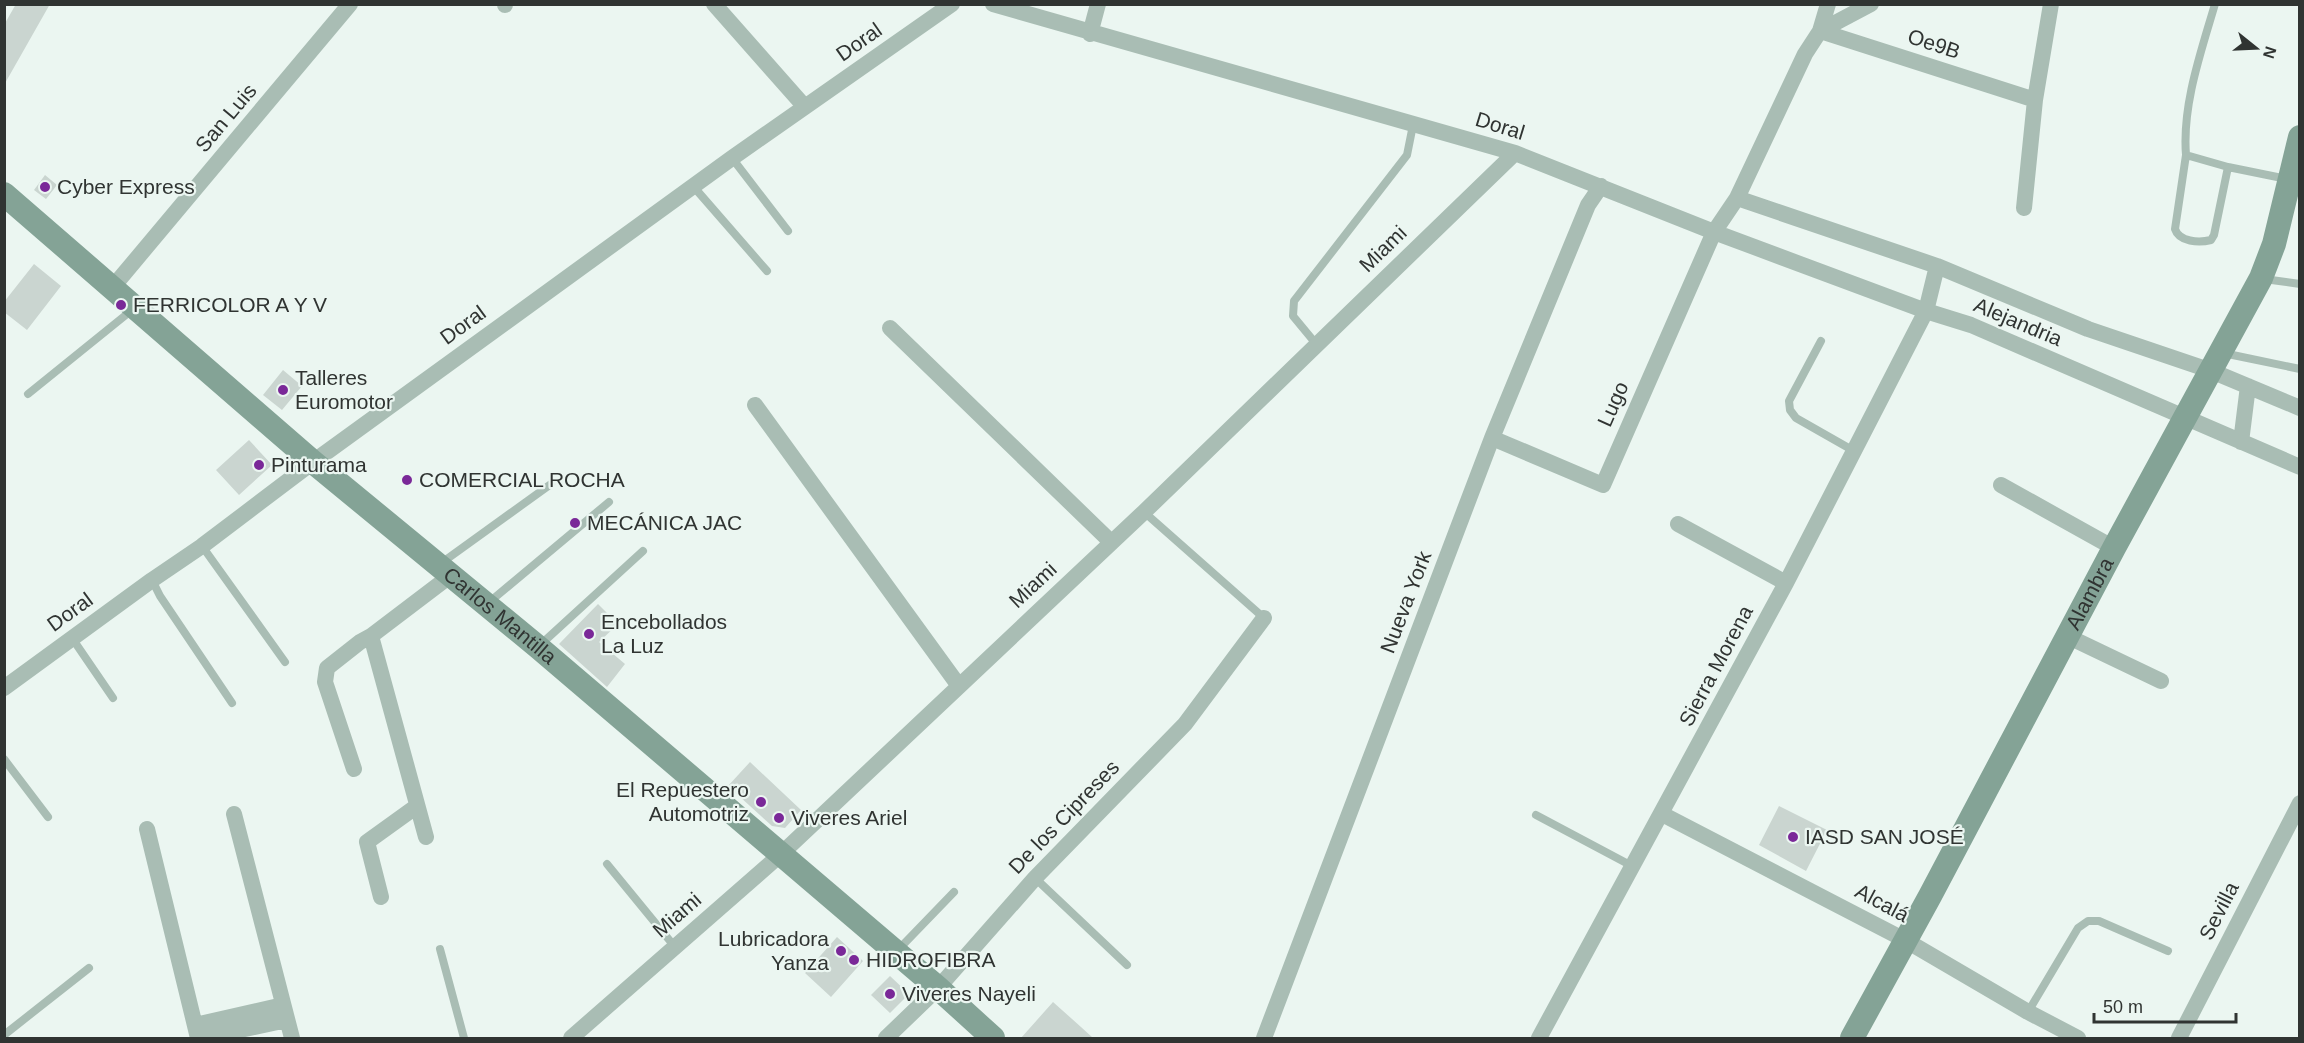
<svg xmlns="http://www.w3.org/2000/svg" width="2304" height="1043" font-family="Helvetica,sans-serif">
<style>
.building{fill:#cad5d0}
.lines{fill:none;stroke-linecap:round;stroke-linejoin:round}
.lane{stroke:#a9bdb4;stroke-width:8}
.street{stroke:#a9bdb4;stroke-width:16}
.secondary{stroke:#84a396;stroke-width:24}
.poi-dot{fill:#7a2898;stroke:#ebf6f1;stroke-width:2}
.labels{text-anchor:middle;stroke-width:4.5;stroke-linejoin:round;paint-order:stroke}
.street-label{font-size:21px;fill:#303432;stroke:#ebf6f1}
.poi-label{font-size:21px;fill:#303432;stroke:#ebf6f1;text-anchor:start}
</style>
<rect width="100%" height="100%" fill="#ebf6f1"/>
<path class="building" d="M16,4h34l-46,81v-60z
M45,175l12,10 -11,14 -12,-9z
M34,264l27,22 -34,44 -23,-18v-10z
M283,370l19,16 -20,24 -19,-15z
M249,440l23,25 -33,30 -23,-25z
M598,604l20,20 -19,18 26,22 -18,23 -48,-43z
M750,762l51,48 -16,18 -13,-2 -44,-40z
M1779,806l48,24 -21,41 -47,-26z
M837,937l26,24 -32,36 -26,-24z
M890,976l19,18 -19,19 -19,-18z
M1053,1002l28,25 12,11h-72z"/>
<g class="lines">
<path class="lane" d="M2215,4c-14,48 -33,101 -29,151l42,12 59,12
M2186,155l-11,74c4,13 24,14 36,11l3,-5 14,-68
M732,158l56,73
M693,186l74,85
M2264,279l36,5
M1821,341l-32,60 1,9 6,8 58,33
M1317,345l-24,-29 1,-15 113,-146 6,-30
M2223,353l77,16
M28,394l104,-84
M1144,512l120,106
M202,546l83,116
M440,564l111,-80
M152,580l8,16 72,107
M487,604l122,-102
M72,638l41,60
M539,646l104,-95
M4,759l44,58
M1536,815l96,51
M607,864l68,83
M1035,878l92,87
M440,949l24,89
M897,951l57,-59
M2028,1012l50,-84 10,-7h11l69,30
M4,1035l85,-67"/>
<path class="street" d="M505,4v1
M714,4l91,103
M993,4l522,149 199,79 212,79 45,14 329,142
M1828,4l-8,27 215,69
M1090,34l8,-30
M1737,198l200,68 151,63 121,41 91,38
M2024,208l11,-108 16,-96
M112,288l238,-284
M890,328l221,214
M755,405l204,281
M1492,438l111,47 111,-253 23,-34 68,-144 15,-23 51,-27
M2241,442l7,-56
M2001,485l113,63
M1678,524l108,59
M2069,637l92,44
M4,688l148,-108 50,-34 111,-84 419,-304 220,-154
M354,769l-29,-87 2,-14 33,-26 11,-6
M234,814l58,224
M1662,814l243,126 123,72 50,26
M147,829l51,209
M426,837l-55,-201 79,-60
M381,897l-14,-55 50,-36
M195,1025l88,-20
M202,1038l85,-18
M571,1038l209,-183 364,-343 371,-359
M886,1038l52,-50 97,-110 150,-154 79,-106
M1264,1038l228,-600 96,-233 13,-19
M1539,1038l247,-455 140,-272 11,-45
M2179,1038l121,-235"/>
<g class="secondary">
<path id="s1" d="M4,194l309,268 225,185 400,341 55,50"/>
<path id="s2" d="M1852,1038l78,-142 184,-348 147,-270 13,-34 26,-107"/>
</g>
</g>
<g class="poi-dot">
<circle cx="45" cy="187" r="6"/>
<circle cx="121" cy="305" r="6"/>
<circle cx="283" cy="390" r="6"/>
<circle cx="259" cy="465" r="6"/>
<circle cx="407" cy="480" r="6"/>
<circle cx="575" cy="523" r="6"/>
<circle cx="589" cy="634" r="6"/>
<circle cx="761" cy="802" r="6"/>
<circle cx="779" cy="818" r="6"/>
<circle cx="1793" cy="837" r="6"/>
<circle cx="841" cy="951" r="6"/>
<circle cx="854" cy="960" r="6"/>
<circle cx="890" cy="994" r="6"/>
</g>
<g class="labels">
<g class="street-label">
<text transform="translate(859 42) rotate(-35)" y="7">Doral</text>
<text transform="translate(1934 44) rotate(18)" y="7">Oe9B</text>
<text transform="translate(226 118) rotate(-50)" y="7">San Luis</text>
<text transform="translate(1500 126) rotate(17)" y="7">Doral</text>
<text transform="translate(1383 249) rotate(-44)" y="7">Miami</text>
<text transform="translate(2018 322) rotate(23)" y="7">Alejandria</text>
<text transform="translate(463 325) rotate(-36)" y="7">Doral</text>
<text transform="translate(1613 404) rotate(-66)" y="7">Lugo</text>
<text transform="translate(1033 585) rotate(-43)" y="7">Miami</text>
<text dy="7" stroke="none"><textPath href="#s2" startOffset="504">Alambra</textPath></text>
<text transform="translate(1406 602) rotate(-69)" y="7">Nueva York</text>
<text transform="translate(70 612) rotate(-36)" y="7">Doral</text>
<text dy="7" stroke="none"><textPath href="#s1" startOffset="651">Carlos Mantilla</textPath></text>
<text transform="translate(1716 666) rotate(-62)" y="7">Sierra Morena</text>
<text transform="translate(1064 817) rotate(-46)" y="7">De los Cipreses</text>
<text transform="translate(1882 903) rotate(28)" y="7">Alcalá</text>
<text transform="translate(2219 911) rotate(-63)" y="7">Sevilla</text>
<text transform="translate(677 915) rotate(-41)" y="7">Miami</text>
</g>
<g class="poi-label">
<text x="57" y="194">Cyber Express</text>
<text x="133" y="312">FERRICOLOR A Y V</text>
<text x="295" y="385">Talleres<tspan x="295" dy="24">Euromotor</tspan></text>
<text x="271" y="472">Pinturama</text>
<text x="419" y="487">COMERCIAL ROCHA</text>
<text x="587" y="530">MECÁNICA JAC</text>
<text x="601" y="629">Encebollados<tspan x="601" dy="24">La Luz</tspan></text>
<text x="749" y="797" text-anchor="end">El Repuestero<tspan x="749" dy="24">Automotriz</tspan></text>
<text x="791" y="825">Viveres Ariel</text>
<text x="1805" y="844">IASD SAN JOSÉ</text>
<text x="829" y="946" text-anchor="end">Lubricadora<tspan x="829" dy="24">Yanza</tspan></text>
<text x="866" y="967">HIDROFIBRA</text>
<text x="902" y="1001">Viveres Nayeli</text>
</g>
</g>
<rect width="2304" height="1043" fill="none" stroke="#303432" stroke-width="12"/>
<g transform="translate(2256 48) rotate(108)" stroke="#ebf6f1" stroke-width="4.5" paint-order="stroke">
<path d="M0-4.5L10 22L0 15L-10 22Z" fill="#303432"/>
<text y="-9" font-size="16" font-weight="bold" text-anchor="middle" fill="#303432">N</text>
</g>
<path d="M2094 1013v9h142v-9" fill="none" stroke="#303432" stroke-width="3"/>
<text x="2103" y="1013" font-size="18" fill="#303432" stroke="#ebf6f1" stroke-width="4.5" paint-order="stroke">50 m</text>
</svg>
